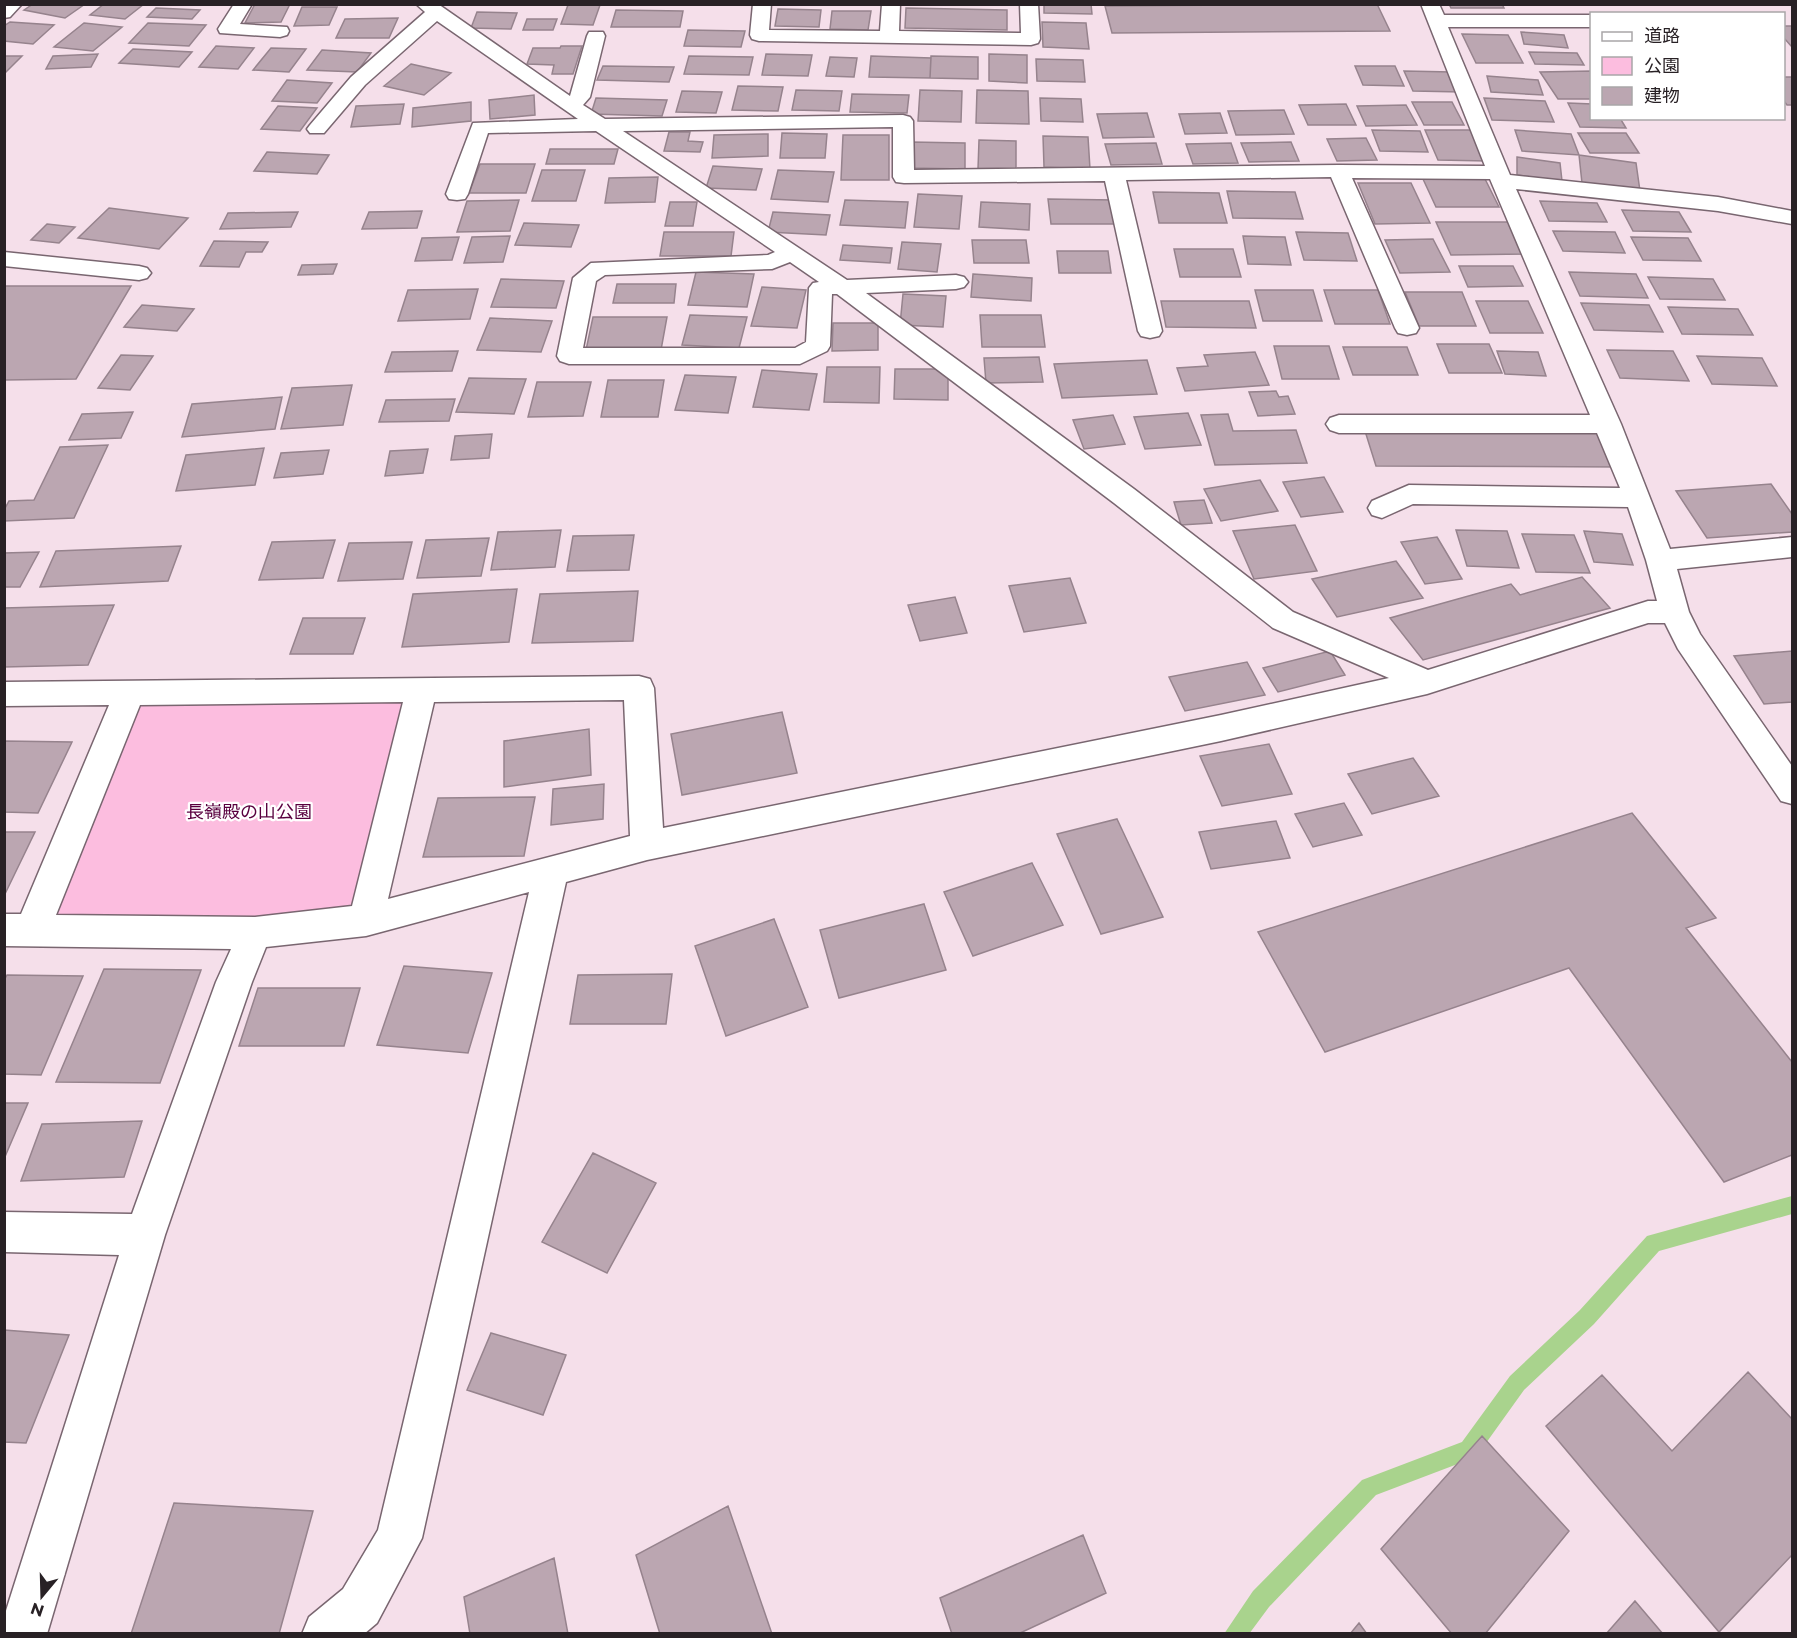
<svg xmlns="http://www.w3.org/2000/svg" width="1797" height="1638" font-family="Montserrat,'Noto Sans JP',sans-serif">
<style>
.green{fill:#fcbddf}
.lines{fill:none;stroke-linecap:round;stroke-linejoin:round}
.stream{fill:#a9d38d;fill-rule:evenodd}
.building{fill:#bba6b1;stroke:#96838d;stroke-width:1.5}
.street-casing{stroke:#796670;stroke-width:3}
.street{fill:#fff;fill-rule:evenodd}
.labels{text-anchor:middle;stroke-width:4.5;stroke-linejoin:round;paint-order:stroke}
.park-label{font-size:18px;fill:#59003f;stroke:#fff}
</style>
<rect width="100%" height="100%" fill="#f5dfea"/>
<path class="green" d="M421,690l-55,230 -334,10 97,-237z"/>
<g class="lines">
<path class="stream" d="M1792,1196v18l-133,37 -65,73 -70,66 -48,67 -100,38 -107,112 -20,27h-25l29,-43 109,-111 100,-38 48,-66 70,-66 67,-74z"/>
</g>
<path class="building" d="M33,4h52l-20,14 -41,-8z
M104,4h40l-19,15 -35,-4z
M255,4h35l-9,18 -36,1z
M1044,4h47l1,10 -48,-1z
M1377,4l13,27 -278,2 -7,-27z
M1449,4h53l2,4h-53z
M568,5h32l-7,20 -32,-1z
M302,7h35l-8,18 -35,1z
M156,8l44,2 -8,9 -45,-2z
M906,8l101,2v20l-102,-2z
M778,9l43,1 -2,17 -44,-1z
M616,10l67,1 -3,16h-69z
M832,11h39l-3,19 -38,-1z
M477,12l40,1 -6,16 -40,-1z
M398,18l-9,20h-53l9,-19z
M527,19h30l-4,11h-30z
M10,22l44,3 -21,19 -29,-3v-15z
M1042,22l44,1 3,26 -46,-2z
M84,23l38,4 -29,24 -39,-4z
M148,23l58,2 -17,21 -60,-3z
M1784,26h8v21l-8,-9z
M688,30l57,1 -4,16 -57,-1z
M1521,32l43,3 4,13 -44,-4z
M1462,34l46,1 15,28h-47z
M216,46l38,2 -16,21 -39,-2z
M561,46h21l-9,28h-21l2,-9 -27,-1 6,-16h27z
M271,48l35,1 -17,23 -36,-2z
M133,49l59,3 -13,15 -60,-4z
M322,50l49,3 -14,19 -50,-2z
M1529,52l48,1 7,12 -49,-1z
M98,54l-7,13 -45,2 7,-13z
M766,54l46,1 -4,21 -46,-1z
M989,54l38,1v28l-38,-2z
M4,56h18l-18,18z
M689,56l64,1 -4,18 -65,-1z
M871,56l60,2 -1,20 -61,-1z
M931,56l47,1v22l-48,-1z
M830,57l27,1 -3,19 -28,-1z
M1036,59l47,1 2,22 -48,-1z
M411,64l40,9 -27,22 -40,-9z
M603,66l71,1 -5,15 -72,-2z
M1355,66h40l9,20 -41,-1z
M1404,71l48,1 9,20 -48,-1z
M1591,71l1,28h-34l-18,-27z
M1487,76l51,4 5,15 -52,-3z
M1784,77h8v28h-5l-3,-4z
M287,80l45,3 -15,20 -45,-2z
M738,86l45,1 -5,24 -46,-1z
M796,90l46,1 -3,20 -47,-1z
M920,90l42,1 -1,31 -43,-1z
M977,90l51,1 1,33 -53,-1z
M682,91l40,1 -6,21 -40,-1z
M852,94l57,1 -2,18 -57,-1z
M534,95l1,20 -45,4 -1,-19z
M596,98l71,2 -5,16 -71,-2z
M1040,98l41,1 2,23 -42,-1z
M1484,98l61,3 9,21 -62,-2z
M471,102v19l-59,6 1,-19z
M1412,102h40l12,23h-40z
M1568,103l24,1v14h28l6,10 -46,-1z
M404,104l-4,20 -49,3 5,-21z
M1346,104l10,21h-48l-9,-20z
M1406,105l11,20 -51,1 -9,-20z
M278,106l39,2 -17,23 -39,-2z
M1284,110l10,24 -58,1 -8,-24z
M1147,113l7,24 -51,1 -6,-24z
M1220,113l7,20 -42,1 -6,-20z
M1372,130l48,1 8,21 -48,-1z
M1425,130h47l15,31 -49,-1z
M1515,130l56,4 8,21 -57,-4z
M669,132h21l-2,9 15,1 -3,10 -36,-1z
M782,133l45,1 -2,24h-45z
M1578,133h48l13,20h-49z
M768,134v22l-56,2 2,-23z
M843,135h46v45h-48z
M1043,136l45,1 2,32 -46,-2z
M1366,138l11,22 -40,1 -10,-22z
M979,140l37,1v28h-38z
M911,142l54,1v26l-56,-1z
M1291,142l8,19 -50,1 -8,-19z
M1156,143l6,21 -51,1 -6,-21z
M1231,143l7,20 -45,1 -7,-20z
M550,149h68l-4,15h-68z
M267,152l62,3 -12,19 -63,-3z
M1579,155l57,8 4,28 -58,-8z
M1517,157l43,6 2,18 -45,-6z
M480,164h55l-9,29h-57z
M713,166l49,3 -6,21 -50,-2z
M542,170h43l-9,31h-44z
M778,170l56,2 -6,30 -57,-3z
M658,177l-3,25 -50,1 4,-25z
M1423,179h62l14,28h-63z
M1358,183h53l19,40 -55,1z
M1227,191l68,1 8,27 -70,-1z
M1153,192l66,1 8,30h-68z
M918,194l44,2 -3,33 -45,-2z
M1048,199l66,1 4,24h-67z
M519,200l-9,31 -53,1 10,-31z
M845,200l63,2 -3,26 -65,-3z
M1540,201l57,2 10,19 -58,-1z
M670,202h27l-4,24h-28z
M981,202l49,2 -1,26 -50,-3z
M109,208l79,10 -29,31 -81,-11z
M1622,210l57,2 12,20 -58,-1z
M422,211l-5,17 -55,1 7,-17z
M298,212l-7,15 -71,2 8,-16z
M773,212l57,3 -4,20 -58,-3z
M1436,222h73l16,32 -74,1z
M524,223l55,2 -8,22 -56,-2z
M47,224l28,3 -16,16 -28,-3z
M1553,231l62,1 10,21 -62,-2z
M664,232h70l-3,24h-71z
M1296,232l52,1 9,28 -53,-1z
M510,236l-7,26 -39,1 8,-26z
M1243,236l42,1 6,28 -43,-1z
M459,237l-7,23 -37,1 7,-23z
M1631,237l57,1 13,23 -58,-1z
M1433,239l17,33 -50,1 -15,-33z
M972,240h54l3,23h-55z
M214,241l54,1 -6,10h-16l-7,15 -39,-1z
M902,242l39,2 -4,28 -39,-3z
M843,245l49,3 -2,15 -50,-3z
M1174,249h59l8,28h-61z
M1057,251h51l3,22h-52z
M337,264l-4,10 -35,1 4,-10z
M1459,266h54l10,20 -55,1z
M696,272l58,2 -7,33 -59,-2z
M1569,272l67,2 12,24 -68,-2z
M973,274l59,4 -1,23 -60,-4z
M1648,277l65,2 12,21 -65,-1z
M501,279l63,2 -8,27 -65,-1z
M617,284h59l-2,19h-61z
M4,286h127l-55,93 -72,1z
M762,287l44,3 -9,38 -46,-2z
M478,289l-8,30 -72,2 10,-31z
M1255,290h58l9,31h-59z
M1324,290h54l12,34h-55z
M1405,292h57l14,34h-57z
M903,294l43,2 -3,31 -43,-2z
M1161,301h88l7,27 -90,-1z
M1476,301h52l15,32h-53z
M1581,303l68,2 14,27 -69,-2z
M142,305l52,4 -17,22 -53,-4z
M1668,307l70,2 15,26 -71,-1z
M690,315l57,2 -8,31 -57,-3z
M980,315h61l4,32h-63z
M593,317h74l-6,33h-75z
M490,318l62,3 -11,31 -64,-2z
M833,323h45v27l-46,1z
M1437,344h52l13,29h-53z
M1274,346h55l10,33h-57z
M1343,347h64l11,28h-65z
M1607,350l66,1 16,30 -69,-3z
M458,351l-6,20 -67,1 7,-20z
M1497,351l41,1 8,24 -41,-2z
M1255,352l14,33 -84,6 -8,-23 31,-2 -4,-11z
M121,355l32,1 -23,34 -32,-2z
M1697,356l65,2 15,28 -65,-2z
M1039,357l4,25 -57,1 -2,-25z
M1147,360l10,34 -95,4 -8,-34z
M827,367h53l-1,36 -55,-1z
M895,369h53v31l-54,-1z
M762,370l55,4 -8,36 -56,-3z
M685,375l51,2 -8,36 -53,-3z
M469,378l57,1 -12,35 -58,-2z
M608,380h56l-6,37h-57z
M537,382h54l-8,34 -55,1z
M352,385l-9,40 -62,4 11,-41z
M1276,391l3,6 9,-1 7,18 -37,2 -9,-24z
M282,397l-7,32 -93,8 10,-33z
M455,399l-6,22 -70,1 7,-22z
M133,412l-12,26 -52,2 13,-26z
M1188,413l13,32 -56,4 -11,-32z
M1228,414l5,17 63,-1 11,33 -92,2 -14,-50z
M1113,415l12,29 -41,5 -11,-29z
M1365,431l239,1 17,35 -245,-1z
M492,434l-3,24 -38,2 4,-24z
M108,445l-34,73 -70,3v-11l5,-9 25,-1 26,-53z
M264,448l-9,37 -79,6 10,-36z
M428,449l-5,24 -38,3 5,-25z
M329,450l-6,24 -49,4 7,-25z
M1324,477l19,35 -42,5 -18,-35z
M1260,480l18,31 -57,10 -17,-32z
M1771,484l21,30v18l-85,6 -31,-47z
M1204,500l8,23 -31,2 -7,-23z
M1295,525l22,46 -63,8 -21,-48z
M561,530l-6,37 -64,3 7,-38z
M1456,530l51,1 12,37 -52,-2z
M1584,531l38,3 11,31 -39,-3z
M1522,534l52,1 16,38 -54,-1z
M634,535l-5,35 -62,1 6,-35z
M1437,537l25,42 -37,5 -24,-42z
M489,538l-8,38 -64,2 9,-38z
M335,540l-12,38 -64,2 13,-38z
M412,542l-9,37 -65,2 11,-38z
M181,546l-13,35 -128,6 16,-36z
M39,552l-19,35h-16v-34z
M1396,561l27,37 -86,19 -25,-38z
M1582,577l28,31 -187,52 -33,-42 121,-34 9,11z
M1070,578l16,45 -62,9 -15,-46z
M517,589l-8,53 -107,5 11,-53z
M638,591l-5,50 -101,2 8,-49z
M955,597l12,36 -47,8 -12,-36z
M114,605l-26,60 -84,2v-59z
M303,618h62l-12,36h-63z
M1330,651l15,24 -67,17 -15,-24z
M1792,651v51l-28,2 -30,-48z
M1247,662l18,33 -80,16 -16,-34z
M782,712l15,61 -115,22 -11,-61z
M589,729l2,46 -87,12v-46z
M4,741l68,1 -34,71 -34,-1z
M1269,744l23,50 -70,12 -22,-50z
M1413,758l26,38 -67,18 -24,-40z
M604,784l-1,35 -52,6 2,-36z
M535,797l-11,59 -101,1 15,-59z
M1344,803l18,32 -49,12 -18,-33z
M1632,813l84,105 -30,10 106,134v93l-68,27 -155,-214 -244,84 -67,-120z
M1117,819l46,98 -62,17 -44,-100z
M1276,821l14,37 -79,11 -12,-37z
M4,832h31l-31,64z
M1032,863l31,62 -90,31 -29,-64z
M924,904l22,66 -107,28 -19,-68z
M774,919l34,88 -82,29 -31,-90z
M404,966l88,7 -24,80 -91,-8z
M104,969l97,1 -41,113 -104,-1z
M672,974l-6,50h-96l8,-49z
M7,975l76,1 -42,99 -37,-1v-94z
M258,988h102l-16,58h-105z
M4,1103h24l-24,56z
M142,1121l-18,56 -103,4 21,-57z
M593,1153l63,30 -49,90 -65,-31z
M4,1330l65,5 -43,108 -22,-1z
M491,1333l75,22 -23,60 -76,-25z
M1748,1372l44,47v136l-73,77 -173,-206 56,-51 70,76z
M1482,1436l87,95 -84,103h-33l-71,-85z
M174,1503l139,8 -34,123h-148z
M728,1506l44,128h-112l-24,-79z
M1083,1535l23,58 -88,41h-66l-12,-36z
M554,1558l14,76h-98l-6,-37z
M1635,1601l28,33h-57z
M1359,1623l8,11h-17z"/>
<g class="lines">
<defs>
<path id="street" d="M4,4h18l-12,13 -6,1z
M234,4h18l-12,20 47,3 2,4 -2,4 -7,2 -60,-4 -2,-4z
M416,4h22l132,92 17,-60 2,-4h14l2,4 -15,61 -7,8 22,14 298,-4 7,2 3,4 1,49 425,-5 146,1 -64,-162h18l5,11h148v12h-144l62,148 208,22 74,14v13l-74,-13 -202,-22 105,235 49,125 122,-12v20l-115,12 12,43 11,22 92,132v38l-11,-3 -103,-152 -13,-26h-17l-221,71 -206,47 -574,119 -81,22 -144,656 -45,85 -13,11h-62l7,-17 34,-28 35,-59 151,-638 -163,44 -100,11 -14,35 -87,253 -118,399h-43v-17l115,-362 -115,-3v-40l128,2 84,-232 15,-33 -227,-3v-32h17l88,-209 -105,1v-24l635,-6 11,3 4,9 9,140 558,-113 168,-37 -116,-50 -159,-125 -277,-209h-5l-2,52 -3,5 -27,13h-231l-9,-3 -3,-5 16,-78 18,-15 177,-8 7,-3 -179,-121 -108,2 -20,61 -3,5 -8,1 -8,-1 -3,-5 27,-71 105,-4 -141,-98 -72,64 -41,48h-14l-3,-4 3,-4 41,-48 74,-65zM893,127v50l3,5 8,1 201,-2 33,150 3,5 9,2 9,-2 3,-5 -36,-151 205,-3 64,151 3,5 9,2 9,-2 3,-5 -67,-150 138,1 100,236h-251l-9,3 -4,6 4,6 9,3h258l23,55 -211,-3 -37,16 -4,7 4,7 10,3 31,-14 215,3 18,53 11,41h-9l-220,69 -135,-58 -159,-123 -268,-196 90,-4 8,-2 4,-5 -4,-5 -8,-2 -109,5 -224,-149zM790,262l29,20 -6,1 -4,5 -3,54 -11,6h-212l13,-67 9,-6 167,-6zM624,700l6,136 -242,63 46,-197zM403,702l-51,204 -97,11 -199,-2 84,-210z
M753,4h18l-2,26 111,1 2,-27h18l-1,27 122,2 -1,-29h18l2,35 -2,4 -7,2 -272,-4 -7,-2 -2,-4z
M4,252l135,14 8,2 4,5 -4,5 -8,2 -135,-14z"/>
</defs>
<use href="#street" class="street-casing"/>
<use href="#street" class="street"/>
</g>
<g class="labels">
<g class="park-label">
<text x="249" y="818">長嶺殿の山公園</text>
</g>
</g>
<rect width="1797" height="1638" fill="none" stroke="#282125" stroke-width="12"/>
<rect x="1590" y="12" width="195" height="108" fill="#ffffff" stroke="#a9a6a8" stroke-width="1.5"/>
<rect x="1602" y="32" width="30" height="9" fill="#ffffff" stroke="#a9a6a8" stroke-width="1.5"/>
<text x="1644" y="42" font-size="18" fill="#282125">道路</text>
<rect x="1602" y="57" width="30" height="18" fill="#fcbddf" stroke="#a9a6a8" stroke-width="1.5"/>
<text x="1644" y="72" font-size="18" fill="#282125">公園</text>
<rect x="1602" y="87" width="30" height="18" fill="#bba6b1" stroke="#a9a6a8" stroke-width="1.5"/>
<text x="1644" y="102" font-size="18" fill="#282125">建物</text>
<g transform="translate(42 1596) rotate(199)" stroke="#ffffff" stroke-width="4.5" paint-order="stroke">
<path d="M0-4.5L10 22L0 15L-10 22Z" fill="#282125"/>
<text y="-9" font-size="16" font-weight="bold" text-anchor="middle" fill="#282125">N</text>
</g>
</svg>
